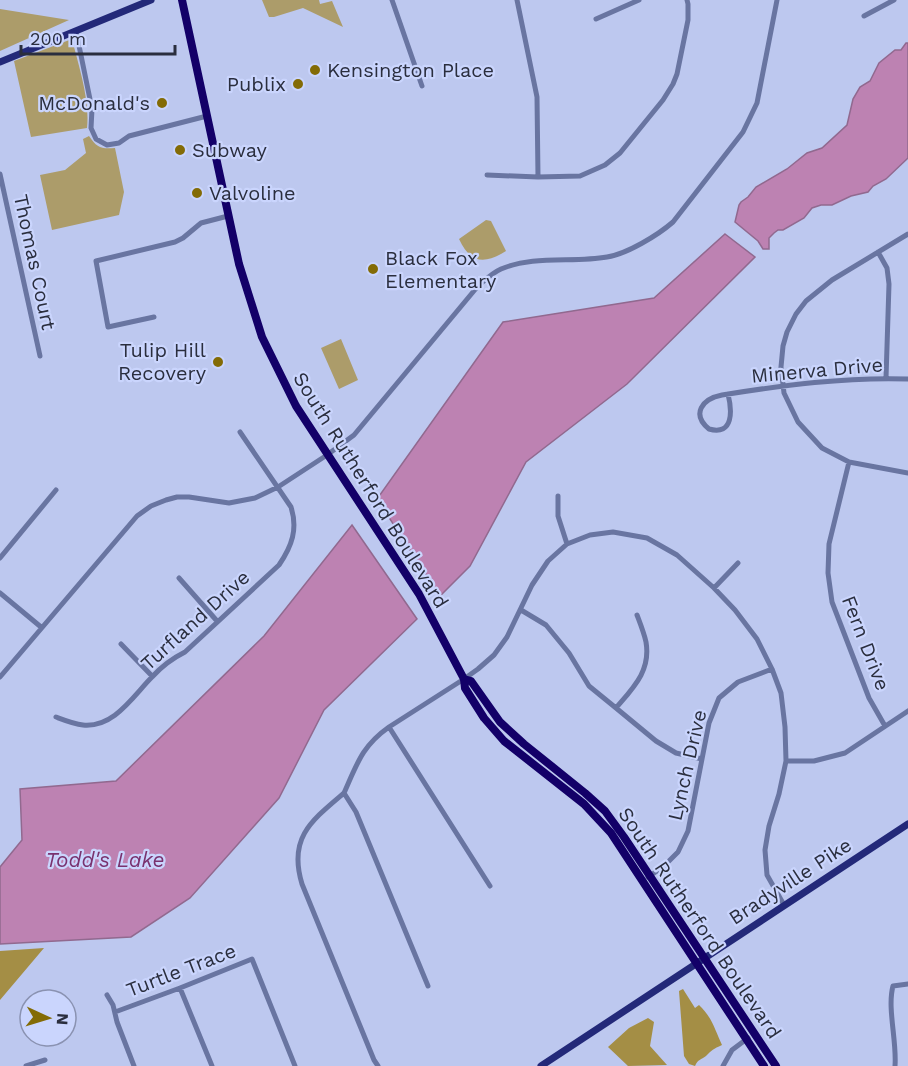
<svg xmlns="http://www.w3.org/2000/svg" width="908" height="1066" font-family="'Work Sans',sans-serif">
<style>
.green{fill:#ac9c6a}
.forest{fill:#a48e45}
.water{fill:#bd82b2;stroke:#91698f;stroke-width:1.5}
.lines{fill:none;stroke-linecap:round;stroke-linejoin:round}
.minor{stroke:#6975a1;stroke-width:5}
.major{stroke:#232979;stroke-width:7}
.highway{stroke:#130068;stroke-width:8}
.poi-dot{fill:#836b06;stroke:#cad5fd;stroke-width:2}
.labels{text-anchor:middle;stroke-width:4.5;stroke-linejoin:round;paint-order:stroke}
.poi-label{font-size:20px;fill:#2a2e3e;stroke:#cad5fd;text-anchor:start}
.street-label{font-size:20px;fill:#2a2e3e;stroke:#cad5fd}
.water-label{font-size:21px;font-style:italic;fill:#79326f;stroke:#cad5fd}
</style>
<rect width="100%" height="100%" fill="#bdc8ef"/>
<path class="green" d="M262,0h57l1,4 12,-3 11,26 -40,-19 -29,9h-5z
M0,9l69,11 -69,31z
M72,39c7,28 18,61 15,89l-56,9 -17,-76z
M89,136c8,12 12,13 26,12l9,44 -5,23 -67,15 -12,-55 25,-5 21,-17 -3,-14z
M486,220l5,1 15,30c-22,14 -36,12 -47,-12z
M341,339l17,41 -19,9 -18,-41z"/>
<path class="forest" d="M44,948l-44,52v-49z
M683,989l12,19 4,-3c13,12 16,25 23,40 -9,4 -10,5 -16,11 -5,4 -8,3 -11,10l-6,-2 -5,-8 -5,-65z
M648,1018l6,4 -4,24 17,19 -39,1 -20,-19 21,-19z"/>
<path class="water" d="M906,43h2v115l-22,21 -13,7 -5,6 -17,4 -19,9h-11l-9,3 -8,10 -21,12h-5l-4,3 -5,5v11h-6l-5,-8 -23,-19 4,-17 2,-3 7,-5 8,-10 31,-18 20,-16 15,-5 25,-23 6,-26 7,-12 10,-6 9,-18 16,-13h6z
M725,234l30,23 -128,127 -101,78 -56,104 -30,30 -63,-97 126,-177 151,-24z
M352,525l65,94 -93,91 -45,88 -89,100 -59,39 -131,7v-77l22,-27 -2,-51 96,-8 148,-145z"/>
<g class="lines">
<path class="minor" d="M392,0l30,86
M517,0l20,97 1,80
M864,16l30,-16
M596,19l43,-19
M76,31l16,78 -1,19 5,11 11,6 12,-2 10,-7 78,-20
M0,174l40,182
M487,175l51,2 42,-1 25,-11 15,-12 43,-53 10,-16 4,-10 11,-54v-16l-1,-4
M908,234l-76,46 -26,21 -10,13 -9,18 -4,14 -2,21 3,26 14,29 24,26 27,14 59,11
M878,252l9,16 2,16 -3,94
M154,317l-46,10 -12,-66 79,-19 8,-4 18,-15 27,-7
M728,394c4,16 6,42 -19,35 -18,-15 -7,-30 13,-34 62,-10 123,-18 186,-16
M849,462l-20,82 -1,29 4,29 37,96 16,28
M558,496v20l9,28
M0,558l56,-68
M179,578l38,43
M714,588l24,-25
M0,593l41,34
M521,610l25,15 23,28 20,33 27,22 40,33 20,12 26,6
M121,644l31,32
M0,677l137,-161 14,-10 15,-6 11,-3h12l40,6 26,-5 23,-11 49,-32 27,-20 124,-149c7,-6 14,-13 23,-17 33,-14 72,-6 106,-12 20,-3 51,-22 66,-35l70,-90 14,-29 20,-103
M616,708c17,-20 35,-37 30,-66 -2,-9 -6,-19 -9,-27
M56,717c8,3 18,7 27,8 31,3 50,-29 69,-48 10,-11 21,-19 33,-25l94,-87c13,-19 19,-36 12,-58l-51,-75
M389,727l75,-48 14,-10 16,-14 13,-18 25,-52 16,-24 19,-17 23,-9 23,-3 34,6 30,17 37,33 21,22 22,29 15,30 9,24 4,34 1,34 -7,33 -10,32 -4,24 2,25 17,30
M786,761h28l31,-8 63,-42
M344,793c13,-29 18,-47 45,-66l101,159
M648,877l15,-10 15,-15 10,-21 21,-108 10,-25 19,-16 34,-13
M180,988l32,78
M107,995l6,10 4,17 17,44
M115,1012l65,-24 72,-29 43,107
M26,1066l19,-6
M378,1066l-4,-6 -72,-176c-14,-46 9,-63 42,-91l12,19 72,174
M723,1066l9,-16 16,-12
M895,1066c2,-25 -8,-58 -2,-80l15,-2"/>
<path class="major" d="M0,62l151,-62
M541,1066l367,-242"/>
<path class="highway" d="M182,0l57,264 23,73 34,69 123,188 45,85 1,9 19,30 20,23 80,63 27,29 153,233
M464,679l7,2 29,41 24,22 61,49 20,18 19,26 152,229"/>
</g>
<g class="poi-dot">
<circle cx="315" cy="70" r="6"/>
<circle cx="298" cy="84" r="6"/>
<circle cx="162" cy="103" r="6"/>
<circle cx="180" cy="150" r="6"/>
<circle cx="197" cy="193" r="6"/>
<circle cx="373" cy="269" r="6"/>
<circle cx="218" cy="362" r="6"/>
</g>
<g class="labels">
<g class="poi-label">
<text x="327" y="77">Kensington Place</text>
<text x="286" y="91" text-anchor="end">Publix</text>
<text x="150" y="110" text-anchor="end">McDonald's</text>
<text x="192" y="157">Subway</text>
<text x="209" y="200">Valvoline</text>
<text x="385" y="265">Black Fox<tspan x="385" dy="23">Elementary</tspan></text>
<text x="206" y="357" text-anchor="end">Tulip Hill<tspan x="206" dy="23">Recovery</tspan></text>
</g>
<g class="street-label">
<text transform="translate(35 262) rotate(78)" y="7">Thomas Court</text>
<text transform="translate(817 370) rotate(-5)" y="7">Minerva Drive</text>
<text transform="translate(371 490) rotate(58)" y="7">South Rutherford Boulevard</text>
<text transform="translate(195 620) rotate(-42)" y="7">Turfland Drive</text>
<text transform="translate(866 643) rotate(69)" y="7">Fern Drive</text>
<text transform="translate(687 765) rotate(-77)" y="7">Lynch Drive</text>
<text transform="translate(790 881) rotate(-33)" y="7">Bradyville Pike</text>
<text transform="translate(700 923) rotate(56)" y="7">South Rutherford Boulevard</text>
<text transform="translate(181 970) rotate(-21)" y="7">Turtle Trace</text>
</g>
<g class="water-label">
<text x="105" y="867">Todd's Lake</text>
</g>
</g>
<g transform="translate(48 1018) rotate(94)"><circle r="28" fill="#cad5fd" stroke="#8a92b1" stroke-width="1.5"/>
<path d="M0-4.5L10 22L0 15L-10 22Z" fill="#836b06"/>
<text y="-9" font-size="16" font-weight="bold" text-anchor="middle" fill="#2a2e3e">N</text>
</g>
<path d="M21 45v9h154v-9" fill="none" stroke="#2a2e3e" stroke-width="3"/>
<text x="30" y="45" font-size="18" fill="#2a2e3e" stroke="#cad5fd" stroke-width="4.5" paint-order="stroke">200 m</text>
</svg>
